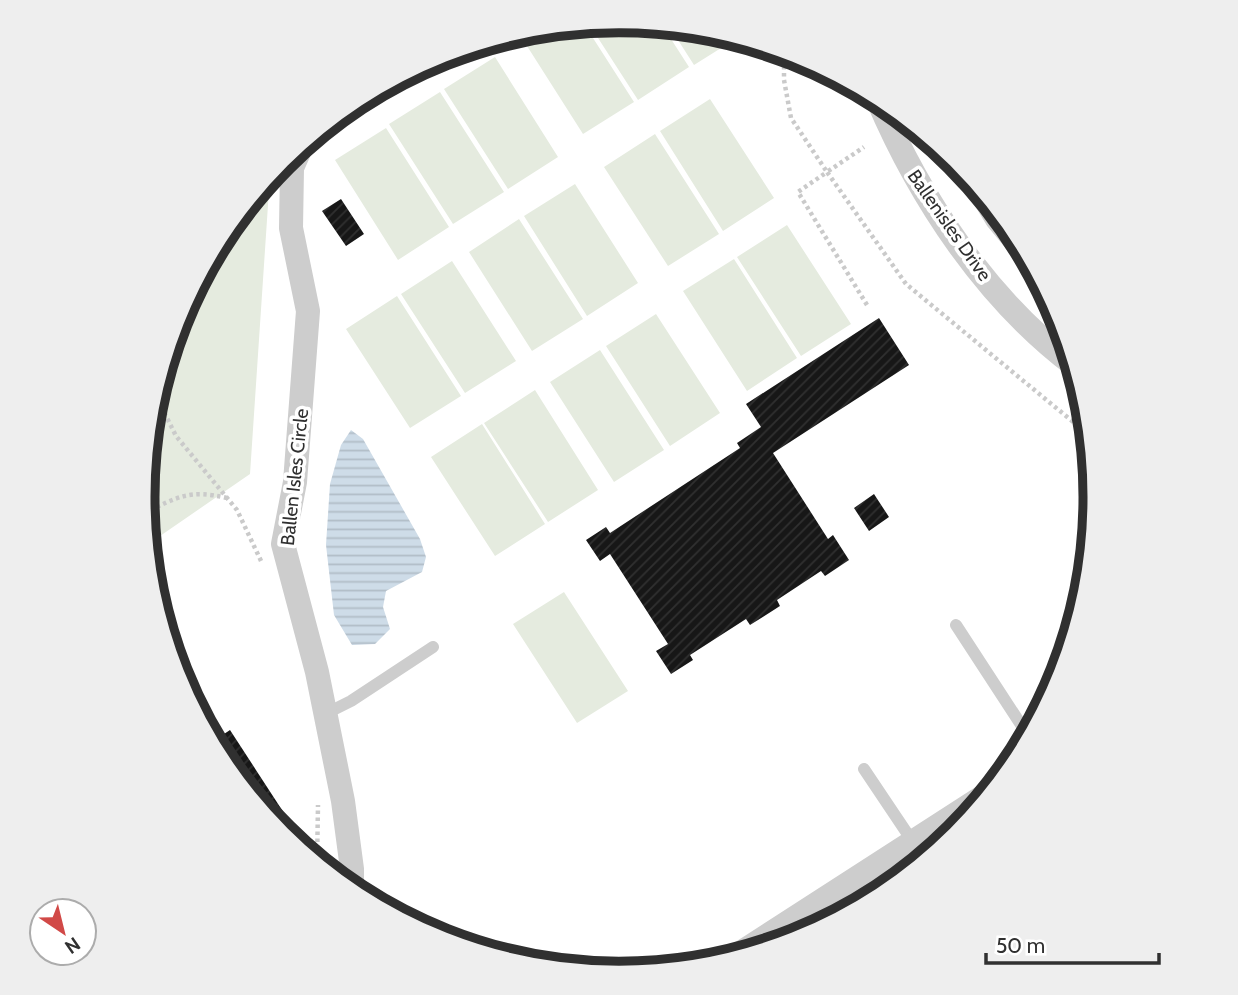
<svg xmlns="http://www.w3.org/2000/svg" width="1238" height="995" font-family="Cabin,sans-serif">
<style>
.green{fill:#e5ebdf}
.water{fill:url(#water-rules)}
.building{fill:url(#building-hatch)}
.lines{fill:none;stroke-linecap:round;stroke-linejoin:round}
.path{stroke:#cacaca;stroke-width:4.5;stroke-dasharray:3.5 3.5;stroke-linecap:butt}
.lane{stroke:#cdcdcd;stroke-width:12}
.street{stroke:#cdcdcd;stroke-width:24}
.labels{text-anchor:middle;stroke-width:7;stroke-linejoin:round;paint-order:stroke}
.street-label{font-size:19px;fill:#303030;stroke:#fff}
.rim{fill:none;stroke:#303030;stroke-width:9}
</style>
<defs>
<pattern id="water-rules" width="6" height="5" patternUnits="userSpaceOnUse" patternTransform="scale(1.75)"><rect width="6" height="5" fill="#cedce8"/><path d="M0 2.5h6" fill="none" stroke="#b1bdc7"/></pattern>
<pattern id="building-hatch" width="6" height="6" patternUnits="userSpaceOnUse" patternTransform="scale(1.75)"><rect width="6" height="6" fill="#171717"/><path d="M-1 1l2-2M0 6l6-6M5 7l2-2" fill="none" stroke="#303030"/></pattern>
</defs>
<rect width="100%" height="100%" fill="#fff"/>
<path class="green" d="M619,21l43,4 27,42 -51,33 -49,-76z
M584,24l50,78 -51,32 -63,-99 7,-5z
M669,26l43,4 25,8 -43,27z
M495,57l63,100 -50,32 -64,-100z
M440,92l64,100 -51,32 -64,-100z
M710,99l64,99 -51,33 -63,-100z
M386,128l63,99 -51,33 -63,-100z
M655,134l64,100 -51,32 -64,-99z
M270,175l-20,299 -103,71c-11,-110 16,-218 75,-311 14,-21 32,-40 48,-59z
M575,184l63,99 -51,33 -63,-100z
M519,219l64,100 -51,32 -63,-99z
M787,225l64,99 -50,32 -64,-99z
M734,259l63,99 -50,33 -64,-100z
M452,261l64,100 -51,32 -64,-99z
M397,296l64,100 -51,32 -64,-99z
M656,314l64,99 -50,33 -64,-100z
M600,350l64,100 -50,32 -64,-100z
M535,390l63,100 -50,32 -64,-99z
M482,424l63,100 -50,32 -64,-99z
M564,592l64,99 -51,32 -64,-99z"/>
<path class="water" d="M351,430l12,9 57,100 6,18 -4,15 -36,19 -3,16 7,22 -15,15 -23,1 -18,-30 -8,-70 4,-61 11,-39z"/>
<path class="building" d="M341,199l23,35 -18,12 -24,-35z
M879,318l30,47 -136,88 55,86 5,-4 16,25 -24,16 -4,-5 -44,29 3,6 -30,19 -4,-6 -56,36 3,5 -22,14 -15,-23 12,-7 -58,-90 -10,7 -14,-21 20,-13 4,6 130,-85 -3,-5 24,-16 -15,-23z
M874,494l15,23 -20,14 -15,-23z
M173,662l31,45 -8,6 -17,-34z
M230,730l80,123 -3,2 -25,-21 -59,-72 -11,-20z"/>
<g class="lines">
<path class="path" d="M784,52v28l7,38 36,54 37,-25
M867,305l-69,-113 29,-20 79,112 183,151
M158,400l18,36 61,74 25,53
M149,429l5,-9 6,-44
M144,513c34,-16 45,-24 83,-15
M317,863l1,-58"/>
<path class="lane" d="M956,625l73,112
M325,714l26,-13 82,-54
M864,769l61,91
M808,908l12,20"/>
<path class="street" d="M877,98c43,101 109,201 198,268
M303,143l-11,25 -1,60 17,83 -13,171 -12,62 34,128 26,129 9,68v23
M977,186l20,33 30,36
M731,959l262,-169"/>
</g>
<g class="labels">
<g class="street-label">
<text transform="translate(950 225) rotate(55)" y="7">Ballenisles Drive</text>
<text transform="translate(294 477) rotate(-84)" y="7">Ballen Isles Circle</text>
</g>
</g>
<path d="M0 0H1238V995H0ZM155 497a464 464 0 1 1 928 0a464 464 0 1 1-928 0Z" fill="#eee" fill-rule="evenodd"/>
<path class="rim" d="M155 497a464 464 0 1 1 928 0a464 464 0 1 1-928 0Z"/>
<g transform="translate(63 932) rotate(145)"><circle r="33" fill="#ffffff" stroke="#acacac" stroke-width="2"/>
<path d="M0-5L12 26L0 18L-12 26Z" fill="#d14947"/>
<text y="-10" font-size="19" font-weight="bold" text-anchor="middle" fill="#303030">N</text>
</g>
<path d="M986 953v10h173v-10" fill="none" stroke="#303030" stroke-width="3.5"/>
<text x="996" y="953" font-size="21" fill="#303030" stroke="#ffffff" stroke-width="5" paint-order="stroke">50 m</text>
</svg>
